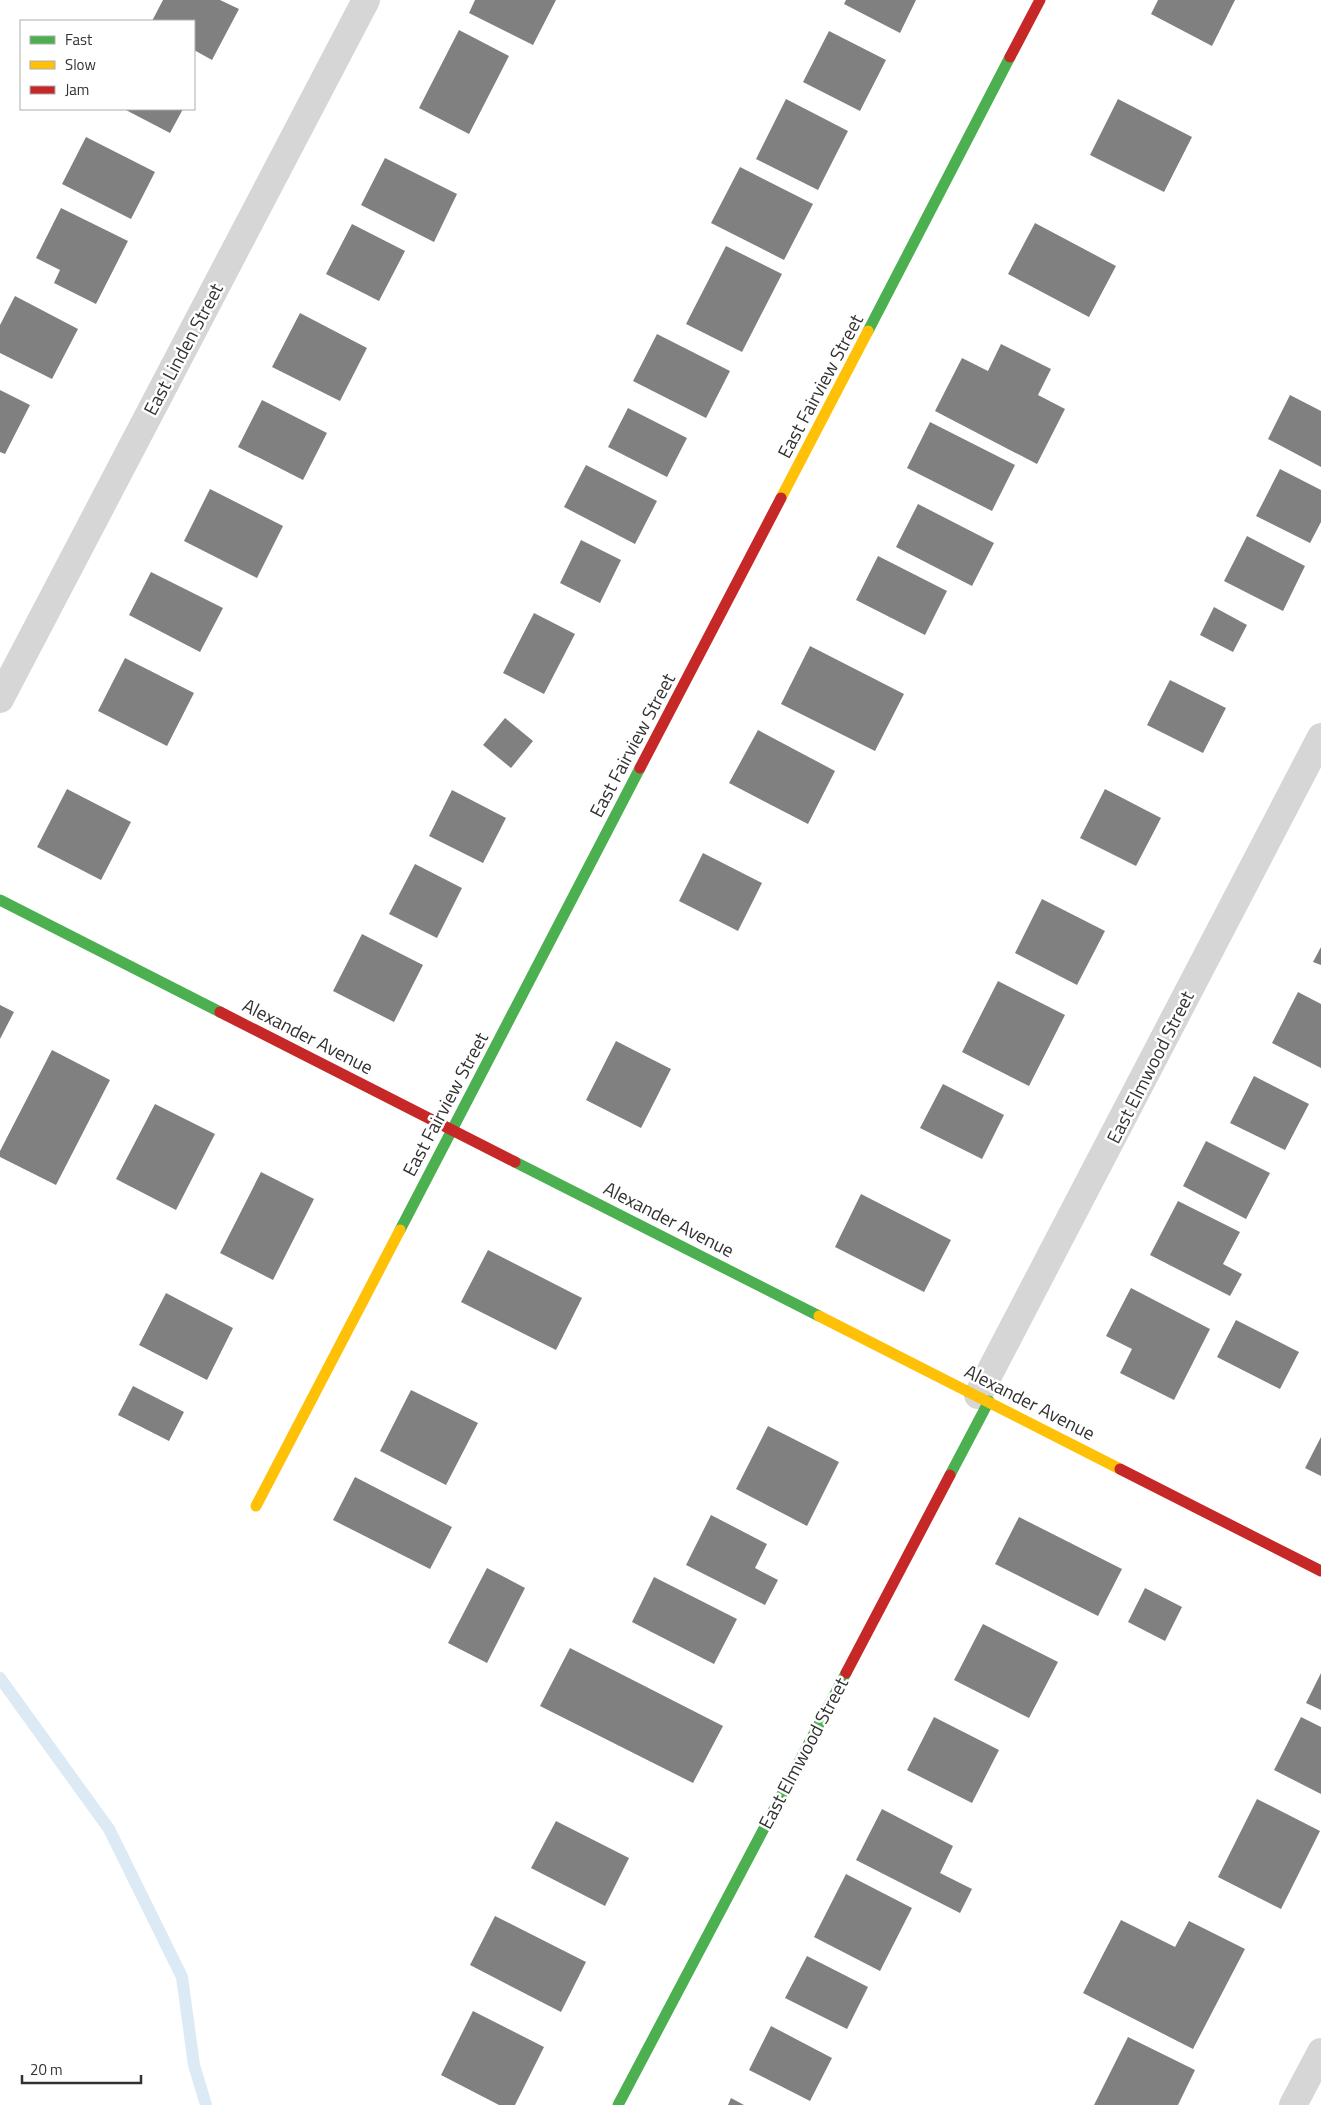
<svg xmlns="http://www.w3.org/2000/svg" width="1321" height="2105" font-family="'Titillium Web',sans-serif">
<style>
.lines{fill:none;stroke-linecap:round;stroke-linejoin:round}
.stream{stroke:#dbeaf4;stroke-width:12}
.building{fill:#808080}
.street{stroke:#d6d6d6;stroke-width:28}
.fast{stroke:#4caf50;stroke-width:11}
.slow{stroke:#ffc107;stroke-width:11}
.jam{stroke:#c62828;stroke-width:11}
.labels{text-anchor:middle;stroke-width:5;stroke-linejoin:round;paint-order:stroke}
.street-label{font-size:19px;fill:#323232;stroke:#fff}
</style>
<rect width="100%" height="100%" fill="#fff"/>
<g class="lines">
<path class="stream" d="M0,1678l109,151 73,148 12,88 12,40"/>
</g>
<path class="building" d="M163,0h57l19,9 -27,51 -18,-10v-29h-42z
M475,0h81l-23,45 -64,-32z
M846,0h70l-16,33 -56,-29z
M1158,0h77l-23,46 -61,-32z
M459,30l50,26 -40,78 -50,-26z
M829,31l57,29 -26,51 -57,-29z
M786,99l62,32 -30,59 -62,-31z
M1118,99l74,38 -28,55 -74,-37z
M124,109h59l-13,24z
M86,137l69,35 -24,47 -69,-35z
M385,158l72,36 -23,48 -73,-37z
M740,167l73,37 -29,56 -73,-37z
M61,208l67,33 -32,63 -42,-21 6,-13 -24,-12z
M1035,223l81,43 -27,51 -81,-43z
M352,224l53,27 -26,50 -53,-27z
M726,246l56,28 -40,78 -56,-28z
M15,296l63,33 -26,50 -52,-26v-28z
M300,313l67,35 -27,53 -68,-34z
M657,334l73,37 -24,47 -73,-37z
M1001,344l50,25 -13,26 27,14 -28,55 -102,-53 27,-53 26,13z
M0,390l30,15 -25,49 -5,-2z
M1290,395l31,16v56l-53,-28z
M262,400l65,33 -24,47 -65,-33z
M628,408l59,30 -20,39 -59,-30z
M930,422l85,43 -23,46 -85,-43z
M586,465l71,36 -22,43 -71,-37z
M1280,469l41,21v32l-11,21 -54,-27z
M210,489l73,37 -26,52 -73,-37z
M918,504l76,39 -22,43 -76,-39z
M1247,536l58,30 -22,45 -59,-30z
M581,540l40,20 -21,43 -40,-20z
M878,556l69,35 -22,44 -69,-35z
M151,572l72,36 -23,44 -71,-37z
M1214,607l33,18 -14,27 -33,-17z
M534,613l41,21 -31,60 -41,-21z
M810,646l94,48 -29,57 -94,-47z
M125,658l69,35 -27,53 -69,-35z
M1170,680l56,28 -23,45 -56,-28z
M505,718l28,23 -22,27 -28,-23z
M758,730l77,41 -27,53 -79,-41z
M67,789l64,33 -30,58 -64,-33z
M1105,789l56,29 -25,48 -56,-28z
M452,790l54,28 -23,45 -54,-27z
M703,853l59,30 -24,48 -59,-30z
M415,864l47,24 -25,50 -48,-24z
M1042,899l63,32 -28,54 -62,-32z
M362,934l61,31 -29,57 -61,-31z
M1321,947v18l-8,-3z
M998,981l67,34 -36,71 -67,-34z
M1298,992l23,12v64l-49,-25z
M0,1005l14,7 -14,27z
M616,1041l55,28 -30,59 -55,-28z
M52,1050l58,30 -54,105 -56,-28v-6z
M1254,1076l55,28 -24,46 -55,-27z
M943,1084l61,31 -22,44 -62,-31z
M155,1104l60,30 -39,76 -60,-31z
M1206,1141l64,32 -24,46 -63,-33z
M261,1172l53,27 -41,81 -53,-27z
M861,1194l90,46 -27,52 -89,-45z
M1178,1201l62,31 -17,32 19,10 -12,22 -80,-41z
M488,1250l94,48 -26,52 -95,-48z
M1131,1288l79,41 -36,71 -54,-27 12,-24 -26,-13z
M166,1293l67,35 -26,52 -68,-35z
M1236,1320l63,32 -19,37 -63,-32z
M133,1386l51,26 -15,29 -51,-26z
M411,1390l67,33 -32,62 -66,-34z
M768,1426l71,36 -32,64 -71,-37z
M1321,1437v39l-16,-8z
M355,1477l97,50 -22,42 -97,-49z
M711,1515l56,29 -12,24 23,12 -13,25 -79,-40z
M1019,1517l103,52 -24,47 -103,-52z
M487,1568l38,20 -38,75 -39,-20z
M654,1577l83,42 -23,45 -82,-42z
M1145,1588l37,19 -17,34 -37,-19z
M983,1624l75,38 -29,56 -75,-38z
M570,1648l153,78 -30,57 -153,-77z
M1321,1673v37l-15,-7z
M934,1717l65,33 -27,53 -65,-33z
M1301,1717l20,10v67l-47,-24z
M1257,1799l63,32 -39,78 -63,-32z
M882,1809l71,37 -13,27 32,16 -12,24 -104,-53z
M556,1821l73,37 -24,48 -74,-38z
M846,1874l66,34 -32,63 -66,-34z
M495,1916l91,46 -25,50 -91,-47z
M1121,1920l54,27 14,-26 56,28 -52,100 -110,-56z
M807,1956l61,31 -21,42 -62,-31z
M473,2011l71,36 -29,58h-16l-58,-30z
M771,2026l61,32 -22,43 -61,-31z
M1128,2037l67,33 -17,35h-84z
M731,2098l13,7h-16z"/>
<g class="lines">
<path class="street" d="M0,699l366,-699
M978,1395l343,-658
M1293,2105l28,-53"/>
<path class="fast" d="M868,331l142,-274
M0,900l220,112
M515,1162l304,154
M400,1230l240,-462
M950,1475l39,-74
M618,2105l228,-432"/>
<path class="slow" d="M781,498l87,-167
M819,1316l301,153
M256,1506l144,-276"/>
<path class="jam" d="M1010,57l30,-57
M640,768l141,-270
M220,1012l295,150
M1120,1469l201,102
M846,1673l104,-198"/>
</g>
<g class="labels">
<g class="street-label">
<text transform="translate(183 349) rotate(-62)" y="7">East Linden Street</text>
<text transform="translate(820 386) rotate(-62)" y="7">East Fairview Street</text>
<text transform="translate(632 745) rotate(-62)" y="7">East Fairview Street</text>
<text transform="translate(308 1036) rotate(27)" y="7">Alexander Avenue</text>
<text transform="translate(1150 1067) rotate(-63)" y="7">East Elmwood Street</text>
<text transform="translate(445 1104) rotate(-62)" y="7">East Fairview Street</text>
<text transform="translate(669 1219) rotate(27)" y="7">Alexander Avenue</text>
<text transform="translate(1030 1402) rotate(27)" y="7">Alexander Avenue</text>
<text transform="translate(803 1753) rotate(-62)" y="7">East Elmwood Street</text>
</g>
</g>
<rect x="20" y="20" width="175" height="90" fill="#ffffff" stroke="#adadad"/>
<rect x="30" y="36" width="25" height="8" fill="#4caf50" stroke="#adadad"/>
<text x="65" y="45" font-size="15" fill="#323232">Fast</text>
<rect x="30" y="61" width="25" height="8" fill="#ffc107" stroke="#adadad"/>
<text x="65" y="70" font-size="15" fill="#323232">Slow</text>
<rect x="30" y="86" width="25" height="8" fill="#c62828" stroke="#adadad"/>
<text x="65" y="95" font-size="15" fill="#323232">Jam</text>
<path d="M22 2075v8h119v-8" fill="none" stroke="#323232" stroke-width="2.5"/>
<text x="30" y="2075" font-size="15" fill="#323232" stroke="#ffffff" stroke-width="4" paint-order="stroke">20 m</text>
</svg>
